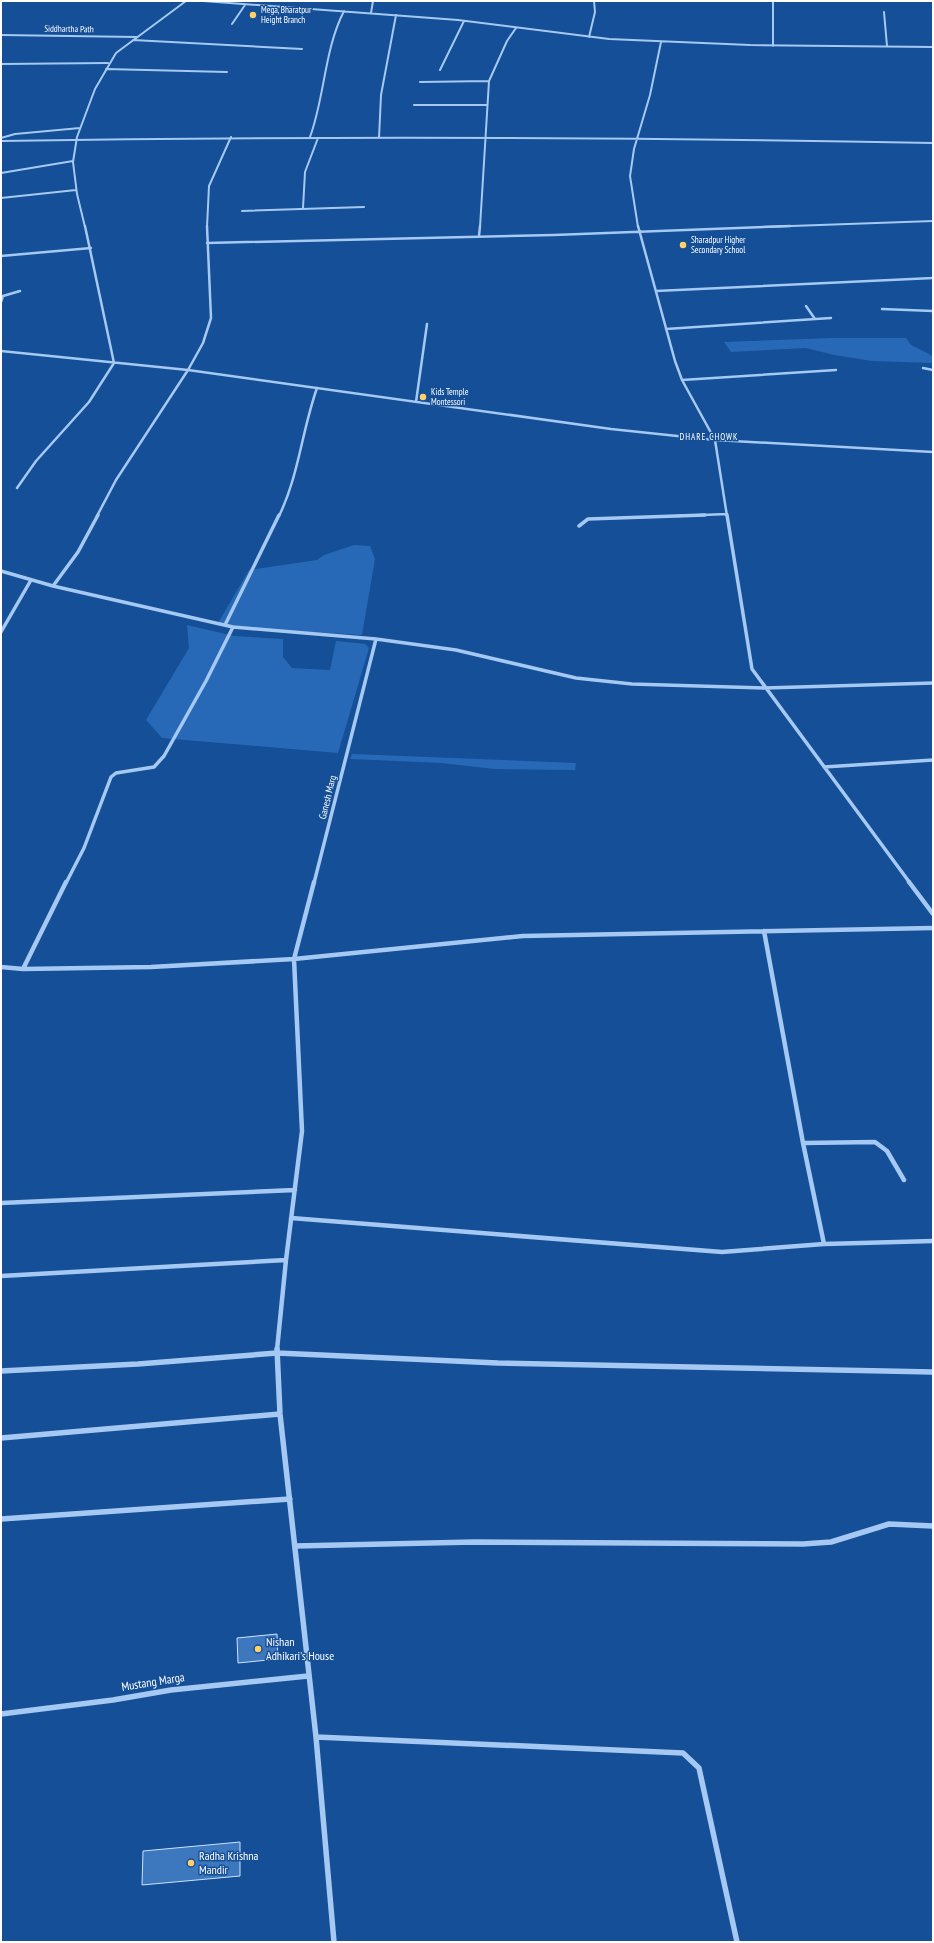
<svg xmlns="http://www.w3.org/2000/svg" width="934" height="1943" font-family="'PT Sans Narrow',sans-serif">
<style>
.green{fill:#2769b6}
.building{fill:#3d78be;stroke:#cce3fd}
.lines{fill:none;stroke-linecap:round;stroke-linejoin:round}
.street-far4{stroke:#a5c9f2;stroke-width:2}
.street-far3{stroke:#a5c9f2;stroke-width:2.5}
.street-far2{stroke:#a5c9f2;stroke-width:3.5}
.street-far1{stroke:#a5c9f2;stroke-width:4.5}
.street{stroke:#a5c9f2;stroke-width:5.5}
.poi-dot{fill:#ffd166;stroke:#144f97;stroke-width:1.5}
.labels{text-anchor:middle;stroke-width:3;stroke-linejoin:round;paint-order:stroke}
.far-poi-label{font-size:9px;fill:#fff;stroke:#144f97;text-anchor:start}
.far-street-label{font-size:9px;fill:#fff;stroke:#144f97}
.far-neighbourhood-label{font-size:9px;letter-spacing:1px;fill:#fff;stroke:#144f97}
.street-label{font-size:10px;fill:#fff;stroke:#144f97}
.near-poi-label{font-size:12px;fill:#fff;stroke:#144f97;text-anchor:start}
.near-street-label{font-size:12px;fill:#fff;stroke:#144f97}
</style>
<rect width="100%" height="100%" fill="#144f97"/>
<path class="green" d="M833,338h73l5,7 22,11v7l-61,-2 -38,-6 -28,-7 -75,4 -7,-10z
M354,545l16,1 5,13 -13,76 -123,-7 -21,-5 31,-53 68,-10 7,-5z
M187,625l47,11 49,3v18l9,11 38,2 6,-29 29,3 4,4 -31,105 -176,-15 -16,-18 43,-72z
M352,754l224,9 -1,7 -81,-1 -52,-6 -92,-4z"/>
<path class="building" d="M277,1634l1,25 -40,4 -1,-25z
M240,1842v34l-98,9 1,-34z"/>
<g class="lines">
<path class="street-far4" d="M203,1l255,19 151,19 141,6 183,2
M773,1v45
M884,12l3,34
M371,13l2,-12
M232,24l13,-19
M1,35l136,2
M589,37l6,-25 -1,-11
M133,40l169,9
M1,64l107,-1
M106,69l121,3
M440,70l24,-49
M420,82l69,-1
M414,105h73
M310,137c15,-41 14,-87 34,-126
M1,138l14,-4 65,-6
M379,138l2,-43 15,-80
M1,141c311,-5 621,-4 932,2
M1,173l72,-12
M1,198l75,-8
M303,208l2,-36 13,-34
M242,211l122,-4
M85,227l-8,-33 -4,-32 4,-25 18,-48 21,-36 70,-52
M207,227l2,-41 22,-49
M480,227l9,-146 18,-40 9,-13
M638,227l-8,-51 4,-27 16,-54 11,-53
M763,227l170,-6"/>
<path class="street-far3" d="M638,226l37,135 7,19 33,60 12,76
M479,236l1,-10
M207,243l347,-8 236,-9
M1,256l90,-8
M656,291l277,-13
M1,302l2,-6 17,-5
M806,306l9,13
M882,309l51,2
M666,329l165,-11
M1,351l187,19 423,59 104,11 218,12
M923,368l10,2
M682,380l154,-10
M416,402l11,-78
M17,488l19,-27 53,-59 25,-39 -29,-137
M97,516l19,-36 72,-110 15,-27 8,-25 -4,-92
M279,516c20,-41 23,-86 38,-128
M677,516l50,-2"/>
<path class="street-far2" d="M727,515l25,154 158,214
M579,526l9,-7 117,-4
M1,571l52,15 180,41 143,12 80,11 120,28 56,6 133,4 168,-5
M53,586l25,-34 20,-37
M225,625l54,-110
M1,632l30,-52
M824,767l109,-7
M66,883l18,-35 27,-71 5,-4 38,-6 10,-11 42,-75 27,-54
M314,883l62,-244"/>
<path class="street-far1" d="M909,882l24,32
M764,931l39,212 21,101
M1,967l22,2 128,-2 143,-8 229,-23 410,-8
M23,969l43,-87
M803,1143l72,-1 12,9 17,29
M1,1203l294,-13
M291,1218l431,34 102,-8 109,-3
M1,1276l285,-16
M277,1350l9,-90 16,-129 -8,-172 20,-77"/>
<path class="street" d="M277,1349l3,65 36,323 18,205
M1,1371l137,-7 139,-11 221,10 435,9
M1,1438l279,-24
M1,1519l289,-20
M295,1546l179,-4 329,2 28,-2 58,-18 44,2
M1,1714l112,-14 58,-10 137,-14
M316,1737l367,16 16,15 38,174"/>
</g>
<g class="poi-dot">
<circle cx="253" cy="15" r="4"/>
<circle cx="683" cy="245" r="4"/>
<circle cx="423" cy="397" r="4"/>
<circle cx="258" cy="1649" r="4"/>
<circle cx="191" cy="1863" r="4"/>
</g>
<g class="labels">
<g class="far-poi-label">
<text x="261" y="13">Mega, Bharatpur<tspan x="261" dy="10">Height Branch</tspan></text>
<text x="691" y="243">Sharadpur Higher<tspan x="691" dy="10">Secondary School</tspan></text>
<text x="431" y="395">Kids Temple<tspan x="431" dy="10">Montessori</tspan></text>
</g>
<g class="far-street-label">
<text transform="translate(69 29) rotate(1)" y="3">Siddhartha Path</text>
</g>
<g class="far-neighbourhood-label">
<text x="709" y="440">DHARE CHOWK</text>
</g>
<g class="street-label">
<text transform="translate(327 797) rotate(-76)" y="4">Ganesh Marg</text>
</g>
<g class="near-poi-label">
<text x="266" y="1646">Nishan<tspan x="266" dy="14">Adhikari's House</tspan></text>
<text x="199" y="1860">Radha Krishna<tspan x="199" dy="14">Mandir</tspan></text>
</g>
<g class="near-street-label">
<text transform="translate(153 1682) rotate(-9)" y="4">Mustang Marga</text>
</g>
</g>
<rect width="934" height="1943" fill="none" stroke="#ffffff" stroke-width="4"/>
</svg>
